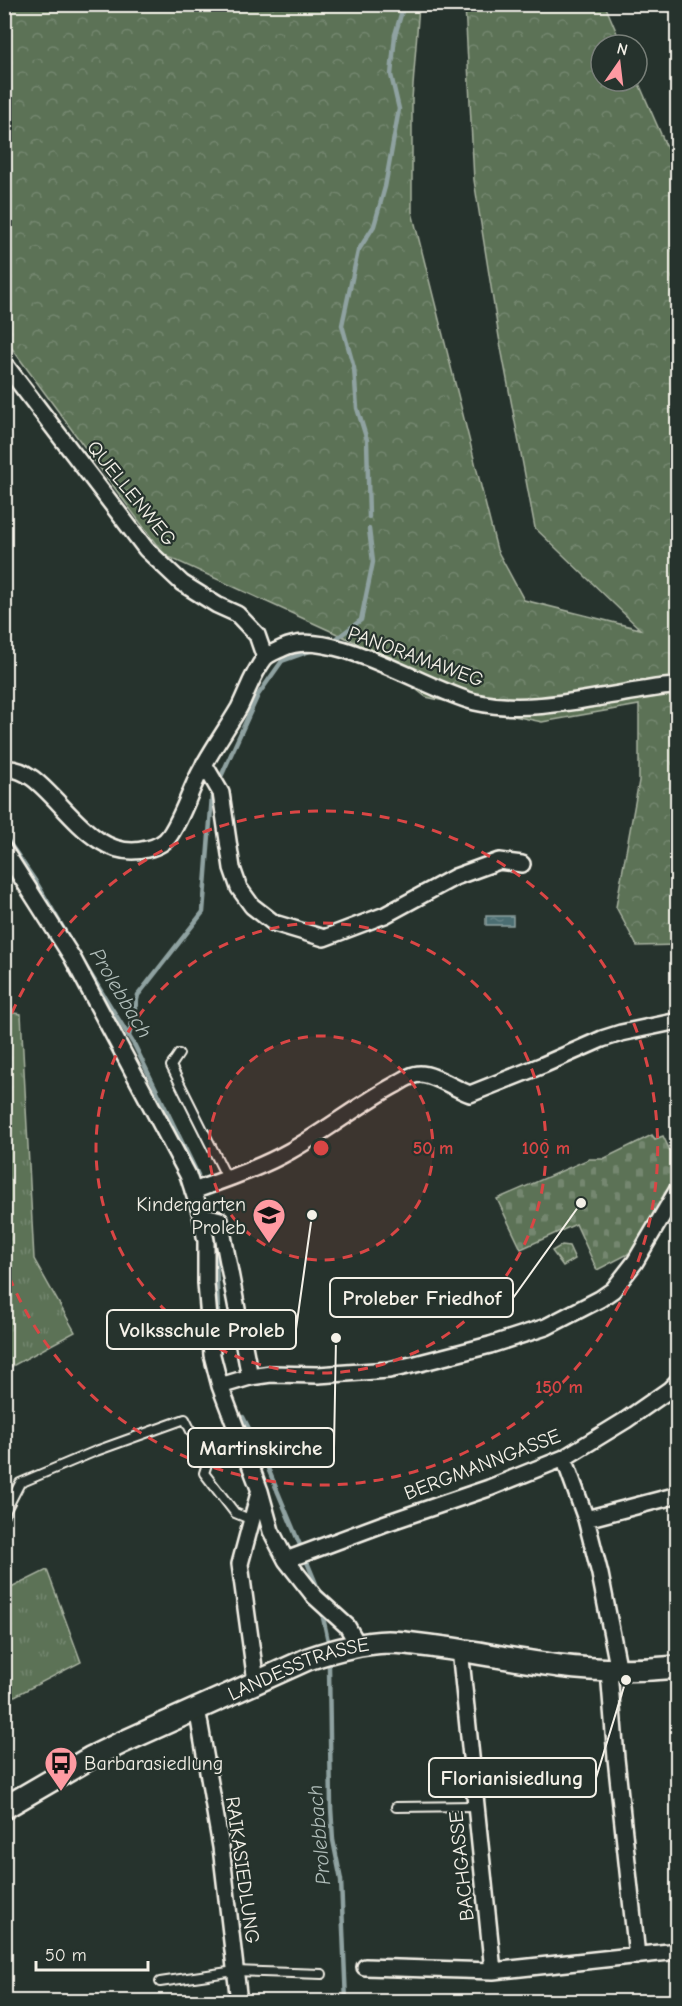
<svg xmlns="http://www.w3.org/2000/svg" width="682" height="2006" font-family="'Comic Neue',sans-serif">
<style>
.grass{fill:url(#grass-tufts);stroke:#a8b2a0;stroke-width:1.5}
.forest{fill:url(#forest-crowns);stroke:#a8b2a0;stroke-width:1.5}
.cemetery{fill:url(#cemetery-stones);stroke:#a8b2a0;stroke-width:1.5}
.water{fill:url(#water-ripples);stroke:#8fa2a1;stroke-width:1.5}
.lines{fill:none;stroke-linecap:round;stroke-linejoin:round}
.stream{stroke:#8fa2a1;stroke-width:4.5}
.service-casing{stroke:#f4f1e8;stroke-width:12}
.minor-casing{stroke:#f4f1e8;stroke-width:20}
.secondary-casing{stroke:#f4f1e8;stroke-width:26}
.service{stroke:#26332d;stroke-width:8}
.minor{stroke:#26332d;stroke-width:15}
.secondary{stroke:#26332d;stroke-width:21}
.ring{fill:none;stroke:#da4645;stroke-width:3;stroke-dasharray:10 8}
.labels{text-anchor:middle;stroke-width:4.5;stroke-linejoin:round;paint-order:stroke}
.street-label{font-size:20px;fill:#f4f1e8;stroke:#26332d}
.poi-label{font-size:20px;fill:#f4f1e8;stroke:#26332d;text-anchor:end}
.water-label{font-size:21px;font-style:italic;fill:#b0bdb9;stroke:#26332d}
.centre{fill:#da4645;stroke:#26332d;stroke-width:3}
.ring-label{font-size:18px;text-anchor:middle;font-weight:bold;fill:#da4645;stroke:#26332d;stroke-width:4.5;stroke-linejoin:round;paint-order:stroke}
.leader{fill:none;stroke:#f4f1e8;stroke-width:2}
.callout-dot{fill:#f4f1e8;stroke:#26332d;stroke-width:2}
.callout{fill:#26332d;stroke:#f4f1e8;stroke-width:2}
.callout-label{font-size:21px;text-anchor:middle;font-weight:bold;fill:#f4f1e8}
</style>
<defs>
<pattern id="grass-tufts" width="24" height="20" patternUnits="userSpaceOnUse" patternTransform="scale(1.5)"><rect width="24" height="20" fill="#5c7257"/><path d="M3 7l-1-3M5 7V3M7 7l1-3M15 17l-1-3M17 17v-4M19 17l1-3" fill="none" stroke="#74876f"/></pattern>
<pattern id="forest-crowns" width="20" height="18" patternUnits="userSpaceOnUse" patternTransform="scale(1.5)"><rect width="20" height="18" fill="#5c7257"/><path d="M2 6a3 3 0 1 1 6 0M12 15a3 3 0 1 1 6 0" fill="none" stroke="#74876f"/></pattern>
<pattern id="cemetery-stones" width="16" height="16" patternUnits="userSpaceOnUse" patternTransform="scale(1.5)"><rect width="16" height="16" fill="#5c7257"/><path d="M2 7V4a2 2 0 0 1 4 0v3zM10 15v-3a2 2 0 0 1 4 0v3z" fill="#74876f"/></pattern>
<pattern id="water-ripples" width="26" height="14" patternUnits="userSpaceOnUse" patternTransform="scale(1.5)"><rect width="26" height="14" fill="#4b6e72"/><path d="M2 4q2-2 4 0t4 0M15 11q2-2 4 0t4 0" fill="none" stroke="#668386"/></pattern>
</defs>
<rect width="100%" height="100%" fill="#26332d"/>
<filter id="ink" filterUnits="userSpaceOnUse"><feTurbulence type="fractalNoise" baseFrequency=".0167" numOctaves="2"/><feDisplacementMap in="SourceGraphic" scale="12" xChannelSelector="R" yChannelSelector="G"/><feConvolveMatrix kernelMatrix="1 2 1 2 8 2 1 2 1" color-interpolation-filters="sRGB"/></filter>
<g filter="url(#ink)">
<path class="grass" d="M4,1012l17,2 13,245 41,73 -70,38z
M562,1245l7,1 6,13 -12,7 -11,-15z
M47,1570l34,92 -76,39v-110z"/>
<path class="forest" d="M4,5h415l-7,94v113l85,338 27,50 116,29 -105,-101 -36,-191 -25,-157 -9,-175h140l17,40h-21v36h36v-2l40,92v774l-40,1 -21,-39 23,-126v-76l-97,17 -116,-25 -69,-54 -193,-88 -159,-216z"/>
<path class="cemetery" d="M652,1135l3,4 8,-3 14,29v15l-39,69 -41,21 -21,-46 -55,25 -24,-50 92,-40h14z"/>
<path class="water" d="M486,916h27v9h-27z"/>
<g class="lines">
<path class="stream" d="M369,517l-2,-77 -10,-32 -3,-40 -12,-43 16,-74 16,-25 11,-39 14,-78 -8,-34 4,-40 9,-31
M332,642l29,-22 12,-58 -4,-33
M219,781l39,-86 24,-34 31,-11
M4,835l32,47 43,73
M83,962l52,84 63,129
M129,1036l9,-41 65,-83 9,-116 2,-5
M215,1233l5,129
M243,1417l19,37 55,132 2,8
M321,1608l7,33
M329,1666l2,142 2,32 8,40 5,122"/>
<defs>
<path id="service" d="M179,1054l-8,12 56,112
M241,1440l-30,12 -7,21 31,40 17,7
M4,1514l16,-31 76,-32 89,-32 22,44
M396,1807l80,-1
M160,1982l75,-11 87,3"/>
<path id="minor" d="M4,363l142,186 36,34 35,22 20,9 20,21 8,23
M204,764l17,29 11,75 7,20 13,18 22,17 50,15 61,-23 70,-38 44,-16 23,3
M4,769c45,-7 78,98 143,80 9,-2 18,-6 23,-14 12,-18 19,-41 29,-61 12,-23 27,-44 40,-66 8,-16 14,-35 25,-49 4,-5 13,-8 19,-11 46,-23 143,42 192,54 51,12 111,-3 162,-11 13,-2 27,-5 41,-5
M4,850l68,107 116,218 13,40 5,26v42l6,72 8,31 40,105 11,40 15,29 29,37 32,29 11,19
M193,1191c33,-12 67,-23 97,-40 36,-20 68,-46 105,-66 7,-4 16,-11 25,-11 14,0 35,15 50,20l73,-29 59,-26 19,-6 57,-12
M201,1215l19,5 30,157
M220,1386l30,-9 21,-3 47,1 71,-5 27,-6 74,-19 56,-18 54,-28 13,-9 22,-28 43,-73
M564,1458l22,61
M286,1560l97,-36 106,-36 75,-30 62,-38 43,-30 9,-9
M460,1649l33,322
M609,1671l7,87 21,198
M619,1671l-19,-97 -14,-55 92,-24
M256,1682l-16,-118 19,-71
M197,1708l24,139 18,155
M365,1967l128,4 185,-20"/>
<g id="secondary">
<path id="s1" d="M4,1808l86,-50 31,-15 187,-84c26,-9 52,-16 80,-17 16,0 33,3 50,5 40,5 81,14 121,19 40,5 78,5 119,1"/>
</g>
</defs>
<use href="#service" class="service-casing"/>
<use href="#minor" class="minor-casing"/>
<use href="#secondary" class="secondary-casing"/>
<use href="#service" class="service"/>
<use href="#minor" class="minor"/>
<use href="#secondary" class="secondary"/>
</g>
</g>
<circle cx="321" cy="1148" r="112" fill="#da4645" fill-opacity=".12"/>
<g class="ring">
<circle cx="321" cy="1148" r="112"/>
<circle cx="321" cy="1148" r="225"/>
<path d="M5 1030A337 337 0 1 1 5 1266"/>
</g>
<defs>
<symbol id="school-pin" viewBox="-11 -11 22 30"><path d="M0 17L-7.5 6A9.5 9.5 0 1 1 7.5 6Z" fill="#ff9aa2" stroke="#26332d"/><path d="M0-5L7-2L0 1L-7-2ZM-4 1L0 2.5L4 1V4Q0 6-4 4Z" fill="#111"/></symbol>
<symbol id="bus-pin" viewBox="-11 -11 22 30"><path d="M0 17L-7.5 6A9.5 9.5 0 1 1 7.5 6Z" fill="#ff9aa2" stroke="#26332d"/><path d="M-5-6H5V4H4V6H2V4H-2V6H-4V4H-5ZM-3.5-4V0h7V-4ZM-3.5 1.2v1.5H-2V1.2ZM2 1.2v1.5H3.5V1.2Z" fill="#111"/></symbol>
</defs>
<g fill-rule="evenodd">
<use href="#school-pin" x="250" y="1196" width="38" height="52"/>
<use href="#bus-pin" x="42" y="1744" width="38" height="52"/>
</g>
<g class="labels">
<g class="street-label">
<text transform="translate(132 493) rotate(51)" y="7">QUELLENWEG</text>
<text transform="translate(416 656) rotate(20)" y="7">PANORAMAWEG</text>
<text transform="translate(482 1464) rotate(-21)" y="7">BERGMANNGASSE</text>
<text dy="7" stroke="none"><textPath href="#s1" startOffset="327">LANDESSTRASSE</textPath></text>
<text transform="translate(461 1866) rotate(-96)" y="7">BACHGASSE</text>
<text transform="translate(243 1870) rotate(82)" y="7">RAIKASIEDLUNG</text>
</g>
<g class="poi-label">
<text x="246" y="1211">Kindergarten<tspan x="246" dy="23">Proleb</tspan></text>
<text x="84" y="1770" text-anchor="start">Barbarasiedlung</text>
</g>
<g class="water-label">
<text transform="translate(121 993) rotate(59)" y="7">Prolebbach</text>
<text transform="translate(319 1835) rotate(-95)" y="7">Prolebbach</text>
</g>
</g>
<circle cx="321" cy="1148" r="9" class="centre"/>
<g class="ring-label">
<text x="433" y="1154">50 m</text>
<text x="546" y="1154">100 m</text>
<text x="559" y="1393">150 m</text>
</g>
<path class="leader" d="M581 1203L513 1298M312 1215L296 1329M336 1338L334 1448M626 1680L596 1778"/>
<g class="callout-dot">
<circle cx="581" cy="1203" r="6"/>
<circle cx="312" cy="1215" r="6"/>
<circle cx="336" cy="1338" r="6"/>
<circle cx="626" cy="1680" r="6"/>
</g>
<g class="callout">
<rect x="330" y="1278" width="183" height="39" rx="6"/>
<rect x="107" y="1310" width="189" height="39" rx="6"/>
<rect x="188" y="1428" width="146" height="39" rx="6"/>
<rect x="429" y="1758" width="167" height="39" rx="6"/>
</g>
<g class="callout-label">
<text x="422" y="1305">Proleber Friedhof</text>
<text x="202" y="1337">Volksschule Proleb</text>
<text x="261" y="1455">Martinskirche</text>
<text x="512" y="1785">Florianisiedlung</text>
</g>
<rect width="682" height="2006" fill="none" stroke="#26332d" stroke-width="24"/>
<rect x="12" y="12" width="658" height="1982" fill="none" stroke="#f4f1e8" stroke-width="2" filter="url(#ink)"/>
<g transform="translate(619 63) rotate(14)"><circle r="28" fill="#26332d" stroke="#787f78" stroke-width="1.5"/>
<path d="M0-4.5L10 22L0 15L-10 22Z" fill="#ff9aa2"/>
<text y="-9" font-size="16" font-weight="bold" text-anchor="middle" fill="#f4f1e8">N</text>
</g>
<path d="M36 1961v9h112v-9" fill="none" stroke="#f4f1e8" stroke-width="3"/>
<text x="45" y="1961" font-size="18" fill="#f4f1e8" stroke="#26332d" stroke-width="4.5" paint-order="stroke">50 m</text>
</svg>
